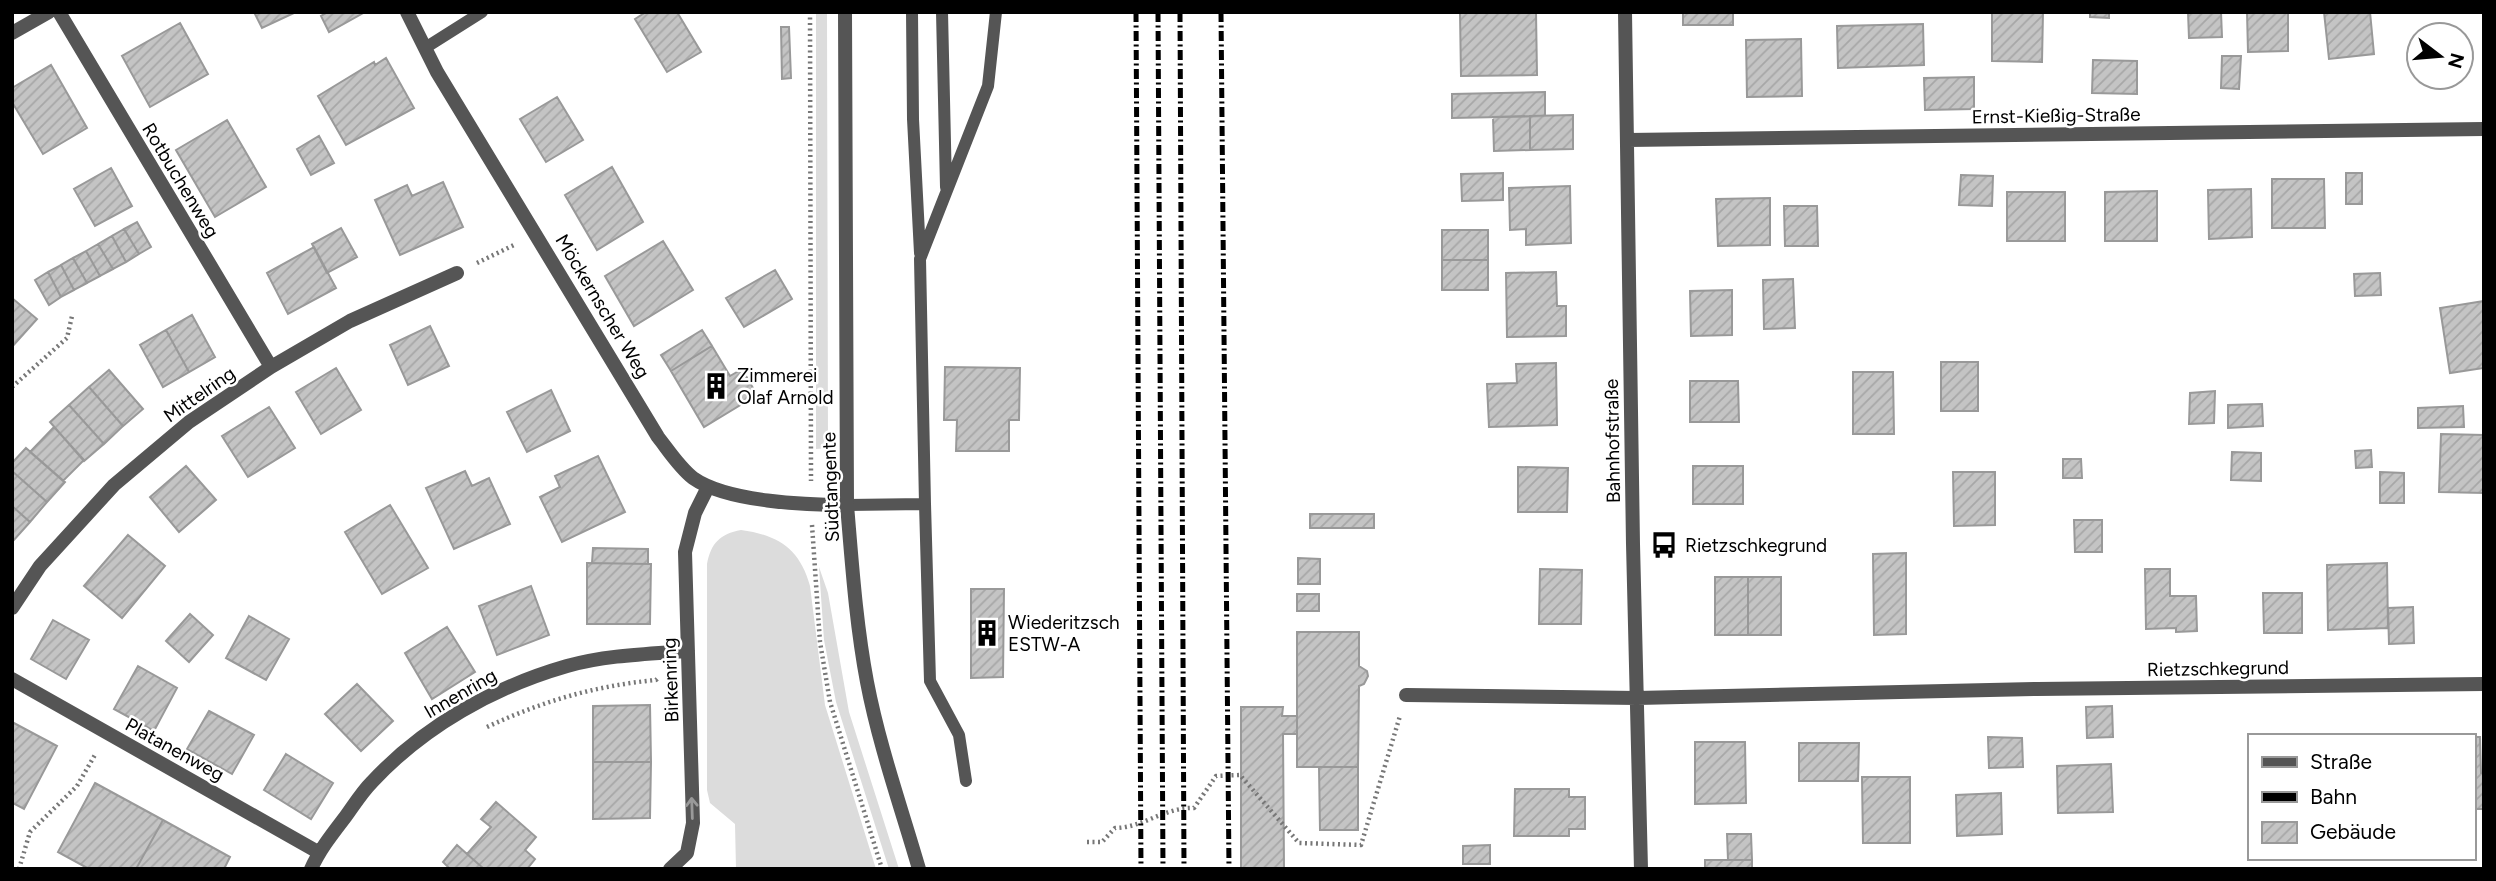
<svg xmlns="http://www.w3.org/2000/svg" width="2496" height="881" font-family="Figtree,sans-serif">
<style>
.grass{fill:#dcdcdc}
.building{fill:url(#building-hatch);stroke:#999;stroke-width:2}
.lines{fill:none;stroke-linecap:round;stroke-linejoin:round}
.path{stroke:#777;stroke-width:4.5;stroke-dasharray:2 3.5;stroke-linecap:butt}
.service{stroke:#555;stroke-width:12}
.minor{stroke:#555;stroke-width:14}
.tertiary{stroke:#555;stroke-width:14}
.rail{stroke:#000;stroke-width:5;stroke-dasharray:10 3.5 2 3.5;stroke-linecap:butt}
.oneway{stroke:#999}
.labels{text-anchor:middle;stroke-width:5;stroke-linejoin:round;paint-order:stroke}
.street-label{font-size:19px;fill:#000;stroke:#fff}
.poi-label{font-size:19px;fill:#000;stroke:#fff;text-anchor:start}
</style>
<defs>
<pattern id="building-hatch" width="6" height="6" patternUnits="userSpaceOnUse" patternTransform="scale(1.75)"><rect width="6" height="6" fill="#c4c4c4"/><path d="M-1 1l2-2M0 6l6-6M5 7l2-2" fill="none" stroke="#a7a7a7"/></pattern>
</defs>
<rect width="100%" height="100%" fill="#fff"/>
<path class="grass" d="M816,12h11l1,436 -12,1z
M741,530c37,5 59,19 69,56l15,119 51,164h-140l-1,-45 -25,-21 -3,-13v-226c4,-21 13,-30 34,-34z
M819,567l9,26 21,119 50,157h-10l-53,-167 -12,-62z"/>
<path class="building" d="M254,12h42l-34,16z
M328,12h37l-36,20 -8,-16z
M646,12h31l24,40 -34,20 -32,-53z
M1536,12l1,63 -76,1 -1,-63z
M1683,12h50v13h-50z
M1992,12h51l-1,50 -50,-1z
M2090,12h19v6l-19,-1z
M2188,12h33l1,25 -33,1z
M2247,12h41v39l-40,1z
M2324,12h46l4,42 -45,5z
M180,23l28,51 -58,33 -28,-51z
M1923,24l1,41 -86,3 -1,-42z
M781,27h8l2,51 -9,1z
M1801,39l1,57 -55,1 -1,-57z
M2222,56h19l-2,33 -18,-1z
M386,58l28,50 -68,37 -28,-49 56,-34 1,3z
M2093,60l44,1v33l-45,-1z
M51,65l36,63 -44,26 -31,-52v-14z
M1974,77v32l-49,1 -1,-32z
M1545,92v24l-93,2v-24z
M557,97l26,43 -37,22 -26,-43z
M1573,115v34l-43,1v-34z
M1530,116v34l-36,1 -1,-34z
M227,120l39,67 -51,30 -39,-67z
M319,136l15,27 -23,12 -14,-26z
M612,167l31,55 -46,28 -32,-55z
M111,168l21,38 -37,20 -21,-37z
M1503,173v27l-41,1 -1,-27z
M2346,173h16v31h-16z
M1961,175l32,1 -1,30 -33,-1z
M2272,179h52l1,49h-53z
M443,182l20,45 -63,28 -25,-55 32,-15 5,11z
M1570,186l1,57 -45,2v-16l-16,1 -1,-42z
M2251,189l1,48 -43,2 -1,-49z
M2157,191v50h-52v-49z
M2007,192h58v49h-58z
M1770,198v47l-52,1 -2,-47z
M1784,206h33l1,40h-33z
M137,222l14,25 -12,7 -15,-25z
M341,228l16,29 -30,16 -15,-29z
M124,229l15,25 -13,8 -14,-26z
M1442,230h46v30h-46z
M112,236l14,26 -13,7 -15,-25z
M663,241l30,49 -59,36 -29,-50z
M98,244l15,25 -13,7 -14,-25z
M314,247l22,41 -48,26 -21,-41z
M86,251l14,25 -13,7 -14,-25z
M73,258l14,25 -13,7 -13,-25z
M1442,260h46v30h-46z
M61,265l13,25 -13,7 -13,-25z
M775,270l17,29 -48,28 -18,-29z
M48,272l13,25 -12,8 -14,-25z
M1556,272l1,34h9v30l-59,1 -1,-64z
M2380,273l1,22 -26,1 -1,-22z
M1793,279l2,49 -31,1 -1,-49z
M1732,290v45l-41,1 -1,-45z
M12,298l25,21 -25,28z
M2484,301v67l-34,5 -10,-65z
M192,315l23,42 -26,15 -23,-42z
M430,326l19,40 -41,19 -18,-40z
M166,330l23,42 -26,15 -23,-42z
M702,330l10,16 -41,25 -10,-16z
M712,346l18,30 12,-7 15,26 -53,32 -33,-56z
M1941,362h37v49h-37z
M1556,363l1,62 -68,2 -2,-43 30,-1 -1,-19z
M945,367l75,1 -1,52h-10v31h-53l1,-31h-13z
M336,368l25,42 -40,24 -25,-42z
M109,370l34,39 -20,17 -34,-39z
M1853,372h40l1,62h-41z
M1690,381h48l1,41h-49z
M89,387l34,39 -19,18 -35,-39z
M551,390l19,41 -43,21 -20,-40z
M2215,391l-1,32 -25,1 1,-31z
M2262,404l1,22 -35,2v-23z
M69,405l35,39 -20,17 -34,-39z
M2463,406l1,21 -46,1v-20z
M269,407l26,41 -47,29 -26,-41z
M54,427l30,33 -21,21 -33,-29z
M2441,434l43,1v58l-45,-1z
M26,448l39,34 -18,20 -35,-31v-8z
M2371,450l1,17 -16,1 -1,-17z
M2232,452l29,1v28l-30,-1z
M598,456l27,56 -63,30 -22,-45 20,-10 -5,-11z
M2063,459h18l1,19h-19z
M186,466l30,34 -37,32 -29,-35z
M1693,466h50v38h-50z
M1518,467l50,1 -1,44h-49z
M12,471l35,31 -17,20 -18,-16z
M465,471l7,15 17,-8 21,46 -56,25 -28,-61z
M1953,472h42v53l-41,1z
M2380,472l24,1v30h-24z
M390,505l38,63 -46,26 -37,-62z
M12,506l18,16 -17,19h-1z
M1310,514h64v14h-64z
M2074,520h28v32h-27z
M128,535l37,31 -43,52 -38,-32z
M593,548l55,1v15l-56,-1z
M1906,553v81l-32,1 -1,-81z
M1298,558l22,1v25h-22z
M587,563l64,1 -1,60h-63z
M2387,563l1,65 -60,2 -1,-65z
M1540,569l42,1 -1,54h-42z
M2145,569h25v27h26l1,35 -21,1v-4l-30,1z
M1715,577h33v58h-33z
M1748,577h33v58h-33z
M531,586l18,49 -52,20 -18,-49z
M971,589h33l-1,88 -32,1z
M2263,593h39v40h-38z
M1297,594h22v17h-22z
M2413,607l1,36 -25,1 -1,-36z
M190,614l23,21 -24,27 -23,-21z
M249,616l40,23 -23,41 -40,-22z
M53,620l36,20 -23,39 -35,-20z
M447,627l28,45 -43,27 -27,-46z
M1297,632h62v34l8,5 1,5 -4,8 -5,2 -1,81h-61z
M138,666l39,22 -23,43 -40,-22z
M357,684l36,37 -32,30 -36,-37z
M650,705l1,57h-58v-56z
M2112,706l1,31 -26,1 -1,-31z
M1241,707h42l-1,9h15v18h-14l1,135h-43z
M209,711l45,24 -22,39 -45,-25z
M12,722l45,24 -33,63 -11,-6 -1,3z
M1988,737l34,1 1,29 -34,1z
M2473,737h7l1,36h3v36h-11z
M1695,742h50l1,61 -51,1z
M1799,743h60l-1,38h-59z
M286,754l47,29 -22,36 -47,-29z
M593,762h58l-1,56 -57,1z
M2111,764l2,48 -55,1 -1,-47z
M1319,767h39v63h-38z
M1862,777h48v66h-47z
M95,783l68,37 -27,49h-47l-31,-17z
M1515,789h54v8h16v32h-16v7h-55z
M2001,793l1,41 -45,2 -1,-41z
M496,802l40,35 -11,13 10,9 -8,10h-43l-17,-15 24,-27 -10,-8z
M163,820l67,37 -6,12h-88z
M1727,834h24l1,26h-24z
M457,845l10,9 17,15h-34l-7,-7z
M1490,845v19h-27v-18z
M1705,860h47v9h-47z"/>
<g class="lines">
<path class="path" d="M810,12l1,469
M477,263l39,-19
M12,387l55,-49 5,-22
M812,525l8,117 10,60 52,167
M487,727c56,-26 107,-41 169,-47l3,-3
M1087,842h15l13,-14c27,0 50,-21 79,-20l22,-32 24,-1 59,68 62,2 39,-129
M19,869l11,-37 47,-46 19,-33"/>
<path class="service" d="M912,12l1,107 7,134
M942,12l4,175
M425,48l57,-36
M925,504l5,177 29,54 7,46
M847,505l78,-1 -5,-245 68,-173 8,-74"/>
<path class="minor" d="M59,12l212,355
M407,12l30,60 221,365c11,14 21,30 35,41 34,24 113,27 154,27
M1625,12l8,532 8,325
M12,33l37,-21
M1628,140l856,-11
M12,608l28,-42 74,-81 75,-63 82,-55 79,-46 107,-48
M12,679l306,173
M1406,695l231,3 400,-9 447,-5
M311,869c9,-20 22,-36 35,-53 8,-11 16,-24 26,-34 52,-56 122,-95 195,-116 39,-11 81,-12 121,-15
M670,869l17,-16 6,-30 -8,-271 10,-39 13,-26"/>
<path class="tertiary" d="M845,12l2,493c5,59 9,119 20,177 12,63 34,125 52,187"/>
<path class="rail" d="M1136,12l5,857
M1158,12l5,857
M1180,12l4,857
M1221,12l8,857"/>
</g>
<defs><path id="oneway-shaft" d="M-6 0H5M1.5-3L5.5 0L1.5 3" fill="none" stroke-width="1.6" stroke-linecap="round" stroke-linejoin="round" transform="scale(1.75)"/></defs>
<use class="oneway" href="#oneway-shaft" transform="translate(692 808) rotate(-92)"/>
<defs>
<symbol id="building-bare" viewBox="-9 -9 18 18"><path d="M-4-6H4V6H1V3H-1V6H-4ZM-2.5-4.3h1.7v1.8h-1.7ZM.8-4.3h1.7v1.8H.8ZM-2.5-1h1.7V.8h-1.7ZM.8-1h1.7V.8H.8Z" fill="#000" stroke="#fff" stroke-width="2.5" paint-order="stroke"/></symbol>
<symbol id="bus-bare" viewBox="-9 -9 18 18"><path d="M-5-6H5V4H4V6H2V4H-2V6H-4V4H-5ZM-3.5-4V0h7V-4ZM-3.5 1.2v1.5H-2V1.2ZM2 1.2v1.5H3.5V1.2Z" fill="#000" stroke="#fff" stroke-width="2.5" paint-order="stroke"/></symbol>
</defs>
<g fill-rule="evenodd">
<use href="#building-bare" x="697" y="367" width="38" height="38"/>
<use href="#bus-bare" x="1645" y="526" width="38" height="38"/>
<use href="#building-bare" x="968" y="614" width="38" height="38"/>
</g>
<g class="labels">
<g class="street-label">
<text transform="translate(2056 115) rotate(-1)" y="7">Ernst-Kießig-Straße</text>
<text transform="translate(181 180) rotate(59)" y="7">Rotbuchenweg</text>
<text transform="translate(603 306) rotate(59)" y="7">Möckernscher Weg</text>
<text transform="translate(199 394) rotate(-35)" y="7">Mittelring</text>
<text transform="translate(1612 441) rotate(-91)" y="7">Bahnhofstraße</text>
<text transform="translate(830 487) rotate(-92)" y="7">Südtangente</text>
<text transform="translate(2218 668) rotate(-1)" y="7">Rietzschkegrund</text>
<text transform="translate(670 680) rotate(-92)" y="7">Birkenring</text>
<text transform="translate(460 693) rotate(-30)" y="7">Innenring</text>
<text transform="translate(175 749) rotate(29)" y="7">Platanenweg</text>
</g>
<g class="poi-label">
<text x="737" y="382">Zimmerei<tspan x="737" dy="22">Olaf Arnold</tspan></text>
<text x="1685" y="552">Rietzschkegrund</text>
<text x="1008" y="629">Wiederitzsch<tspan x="1008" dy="22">ESTW-A</tspan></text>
</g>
</g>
<rect width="2496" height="881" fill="none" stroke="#000000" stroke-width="28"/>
<rect x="2248" y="734" width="228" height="126" fill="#ffffff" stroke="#999999" stroke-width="2"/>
<rect x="2262" y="757" width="35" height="10" fill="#555555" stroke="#999999" stroke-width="2"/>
<text x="2310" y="769" font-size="21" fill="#000000">Straße</text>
<rect x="2262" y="792" width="35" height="10" fill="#000000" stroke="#999999" stroke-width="2"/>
<text x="2310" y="804" font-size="21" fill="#000000">Bahn</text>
<rect x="2262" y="822" width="35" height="21" fill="url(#building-hatch)" stroke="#999999" stroke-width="2"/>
<text x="2310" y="839" font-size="21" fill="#000000">Gebäude</text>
<g transform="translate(2440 56) rotate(106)"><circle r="33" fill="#ffffff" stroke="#999999" stroke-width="2"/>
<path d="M0-5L12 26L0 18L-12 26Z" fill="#000000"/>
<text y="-10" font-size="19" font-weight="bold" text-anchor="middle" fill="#000000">N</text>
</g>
</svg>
